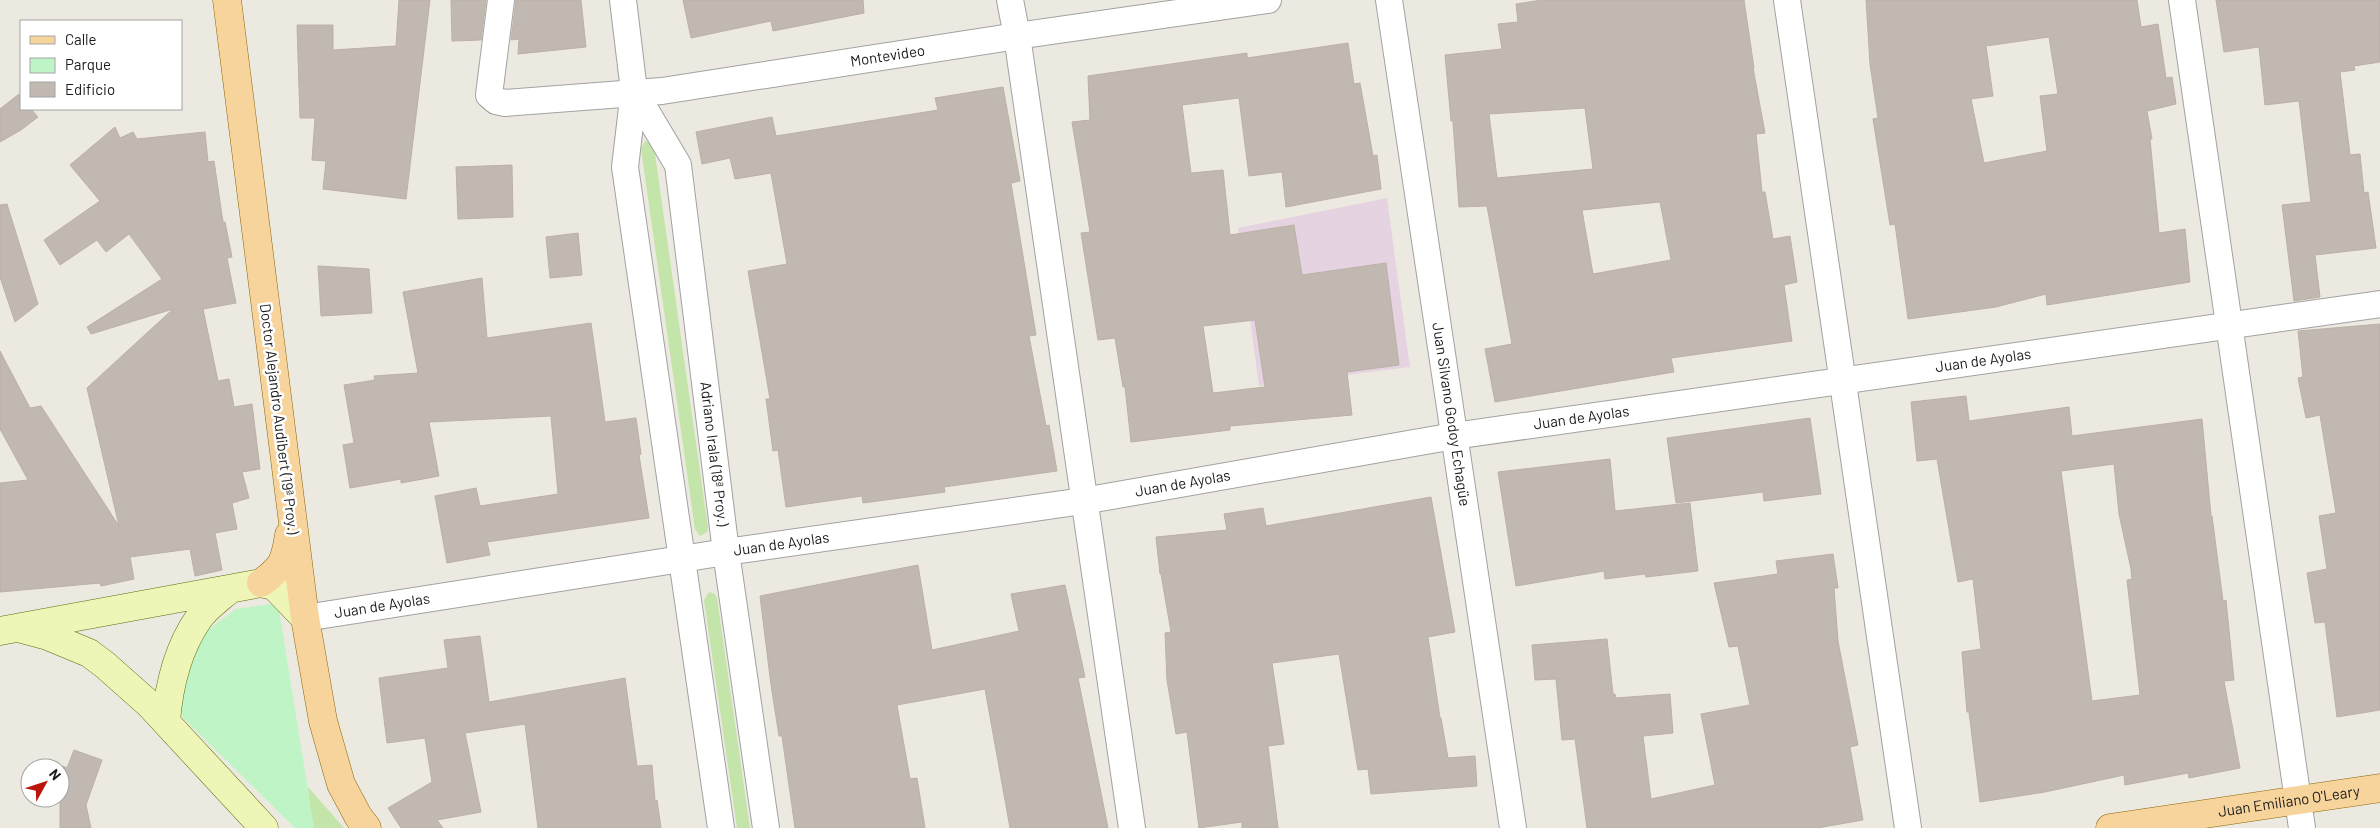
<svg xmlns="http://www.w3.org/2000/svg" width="2380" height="828" font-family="Barlow,sans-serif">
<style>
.industrial{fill:#e5d3e1}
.grass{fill:#c3e5a9}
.park{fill:#bff5c6}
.building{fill:#c0b8b1;stroke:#bdb0a4;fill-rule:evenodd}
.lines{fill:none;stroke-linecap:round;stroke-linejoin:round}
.street-casing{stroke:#a2a2a2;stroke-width:28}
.secondary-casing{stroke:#5b6a0a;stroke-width:29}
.primary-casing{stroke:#8a6608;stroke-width:29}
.street{stroke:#fff;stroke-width:26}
.secondary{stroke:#eff5b6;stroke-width:28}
.primary{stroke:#f6d49c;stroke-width:28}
.labels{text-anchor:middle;stroke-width:5;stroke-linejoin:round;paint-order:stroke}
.street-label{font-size:15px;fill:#1b1b1b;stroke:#fff}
</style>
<rect width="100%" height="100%" fill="#ece9e1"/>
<path class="industrial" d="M1387,198l23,169 -151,19 -21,-158z"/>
<path class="grass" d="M645,141l6,2 3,4 54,381 -1,4 -7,4 -5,-7 -54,-380z
M709,592l6,2 2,4 33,230h-13l-33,-228z
M308,787l36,41h-32z"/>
<path class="park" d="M278,603l36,225h-19l-118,-116 13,-54 19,-29 27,-20z"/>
<path class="building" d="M399,0h31l-24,199 -83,-10 3,-28 -14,-1 3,-42h-15l-3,-93h36v25l63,-4z
M451,0h35l-5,40 -29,1z
M516,0h65l5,47 -68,7 1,-15 -8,1z
M683,0h180l1,13 -91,18 -2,-10 -80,17z
M1542,0h202l10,68h-1l12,65 -9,1 6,58h3l8,47 17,-3 7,46 -13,3 8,56 -121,17 3,14 -179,30 -10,-53 27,-5 -25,-138 -28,1 -6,-86h-2l-6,-66 57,-6 -4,-25 20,-2 -2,-18zM1585,108l8,61 -96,9 -8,-64zM1660,202l11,58 -78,14 -11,-64z
M1866,0h271l4,27 17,-3 8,54 6,-1 4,27 -29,7 5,28h-2l9,94 26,-4 5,53 -143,23 -1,-11 -50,13 -88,12 -13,-95 -5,1 -17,-106 5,-1 -8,-54zM2049,37l9,57 -18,2 7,55 -63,12 -13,-64 22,-3 -7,-50z
M2216,0h164v62l-26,4 1,4 -15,2 10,83 10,-1 4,39 4,-1 8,56 -61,7 5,42 -26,4 -12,-96 29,-3 -12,-101 -34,4 -6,-58 -35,5z
M1348,43l6,41 6,-1 13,73 4,-1 4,34 -95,18 -4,-35 -33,4 -10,-78 -57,7 9,68 32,-3 7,65 64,-10 8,50 84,-12 13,102 -52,7 5,43 -122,11v4l-99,12 -6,-55h-2l-8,-49 -17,2 -17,-107 9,-1 -18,-110 18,-2 -2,-44 159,-23v5zM1255,320l10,67 -52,6 -10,-67z
M1003,87l17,94 -9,2 25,152 -7,1 17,90 3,-1 8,46 -113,16 1,5 -82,11 -1,-7 -76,11 -8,-57 -5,1 -7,-52h4l-22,-128 39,-7 -16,-91 -36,6 -5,-21 -28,6 -6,-32 76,-15 4,19 162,-26 -3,-12z
M19,94l2,15h10l7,8 -17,13 -21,12v-33z
M115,127l5,11 13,-6 4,7 68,-7 3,30 6,-1 9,61h2l7,35 -5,1 9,45 -33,6 15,72 11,-2 5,28 18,-3 8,65 -18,3 7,26 -17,5 5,26 -22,4 7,37 -27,6 -5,-27 -60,8 4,22 -33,7 -1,-3 -100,9v-109l28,-3 -28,-51v-78l30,57 11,-2 78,120 -32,-138 86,-79 -82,25 -4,-7 75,-48 -33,-45 -23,18 -9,-12 -37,25 -16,-25 56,-39 -30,-36z
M512,165l1,52 -55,2 -2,-52z
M7,204l31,100 -23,18 -15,-45v-72z
M578,233l4,42 -32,3 -4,-41z
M318,266l51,3 3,44 -51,3z
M482,278l5,60 104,-15 14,99 31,-4 5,36 -2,1 10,63 -162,24 3,13 -43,8 -12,-67 41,-8 4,18 78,-12 -7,-78 -122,6 10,54 -38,7v-4l-51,9 -7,-43 11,-2 -10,-58 31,-5 -1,-4 44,-3 -15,-81z
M2380,324v386l-43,7 -12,-95 -10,1 -8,-50 20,-4 -8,-53 17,-3 -16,-98 -14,3 -8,-40 5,-1 -5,-46z
M1966,396l3,25 100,-14 3,29 130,-17 9,97h1l11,85 3,-1 8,80 -10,1 16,87 -51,10 -1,-5 -63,12 -1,-10 -79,17 -65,10 -11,-90h-2l-5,-60 19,-3 -8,-70 -15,3 -21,-123 -20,2 -6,-59zM2114,464l5,50 12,55 1,10 -5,1 13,115 -48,6 -31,-230z
M1810,418l11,76 -57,7 -1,-9 -87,11 -9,-65z
M1610,459l5,52 75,-8 8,68 -52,6 -1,-3 -40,5 -1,-8 -88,15 -18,-114z
M1431,497l24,135 -27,5 12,81h1l7,40 27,-2 2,30 -106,8 -3,-25 -10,1 -19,-116 -67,9 12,81 -16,2 10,82h-36v-6l-43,6 -12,-96 -11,2 -9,-54 -2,-47 6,-1 -10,-58h-1l-4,-37 71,-7 -3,-16 39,-6 3,18z
M1833,554l5,34h-4l4,53 20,104 -8,2 13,73 -46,8h-230l-12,-89 -13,1 -6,-61 -21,1 -3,-35 75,-6 6,55h2l1,4 54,-4 3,39 -30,3 8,63 64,-14 -14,-71 49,-9 -12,-59 -9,1 -15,-64 64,-9 -2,-13z
M918,565l14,85 87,-19 -8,-37 54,-9 20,92 -7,1 30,150h-98l-25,-139 -88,16 13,74 7,-1 8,50h-130l-13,-92h-3l-8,-51 -11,-89z
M480,636l9,66 136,-24 12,88 15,-1 3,36 2,-1 4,28h-123l-13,-104 -60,9 16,79 -44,8 6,8h-42l-13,-20 44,-26 -7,-44 -38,5 -8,-65 69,-10 -4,-28z
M74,750l28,10 -16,45 5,23h-31v-63l7,3z"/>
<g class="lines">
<defs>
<g id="street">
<path id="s1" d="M501,0l-12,95 7,6 9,2 157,-12 355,-55 251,-36"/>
<path d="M623,0l11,91 -9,76 96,661"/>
<path d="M1010,0l7,36 115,792"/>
<path id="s2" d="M1389,0l124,828"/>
<path d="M1787,0l121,828"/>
<path d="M2182,0l120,828"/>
<path d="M634,91l44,74 48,387 40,276"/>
<path id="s3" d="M305,618l421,-66 357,-51 371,-65 926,-132"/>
</g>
<path id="secondary" d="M22,629l26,7 41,17 16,12 44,39 115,124
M0,631l261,-48 13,3 31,32
M166,721c3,-36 12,-73 33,-103 8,-11 21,-20 31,-29"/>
<g id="primary">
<path d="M227,0l78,618 18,103 18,63 17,32 9,12"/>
<path d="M261,583c22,-16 24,-22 28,-48"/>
<path id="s4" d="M2110,828l270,-40"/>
</g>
</defs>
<use href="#street" class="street-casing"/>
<use href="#secondary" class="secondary-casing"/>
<use href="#primary" class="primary-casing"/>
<use href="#street" class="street"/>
<use href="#secondary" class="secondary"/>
<use href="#primary" class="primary"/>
</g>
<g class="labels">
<g class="street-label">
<text dy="5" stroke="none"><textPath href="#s1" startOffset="500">Montevideo</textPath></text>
<text dy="5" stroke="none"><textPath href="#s3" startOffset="1698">Juan de Ayolas</textPath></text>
<text dy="5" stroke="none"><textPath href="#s2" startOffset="419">Juan Silvano Godoy Echagüe</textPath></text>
<text dy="5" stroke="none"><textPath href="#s3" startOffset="1292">Juan de Ayolas</textPath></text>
<text transform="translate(279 419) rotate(83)" y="5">Doctor Alejandro Audibert (19ª Proy.)</text>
<text transform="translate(714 454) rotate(83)" y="5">Adriano Irala (18ª Proy.)</text>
<text dy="5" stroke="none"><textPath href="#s3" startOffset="888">Juan de Ayolas</textPath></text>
<text dy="5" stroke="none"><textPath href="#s3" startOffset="482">Juan de Ayolas</textPath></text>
<text dy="5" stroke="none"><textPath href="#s3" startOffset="78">Juan de Ayolas</textPath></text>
<text dy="5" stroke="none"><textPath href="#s4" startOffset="181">Juan Emiliano O'Leary</textPath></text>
</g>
</g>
<rect x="20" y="20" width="162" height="90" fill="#ffffff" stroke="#a4a4a4"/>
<rect x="30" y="36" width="25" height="8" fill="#f6d49c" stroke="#a4a4a4"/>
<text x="65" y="45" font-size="15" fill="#1b1b1b">Calle</text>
<rect x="30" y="58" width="25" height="15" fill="#bff5c6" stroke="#a4a4a4"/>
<text x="65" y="70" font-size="15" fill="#1b1b1b">Parque</text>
<rect x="30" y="82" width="25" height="15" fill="#c0b8b1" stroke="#a4a4a4"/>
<text x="65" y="95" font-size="15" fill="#1b1b1b">Edificio</text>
<g transform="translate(45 783) rotate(50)"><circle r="24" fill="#ffffff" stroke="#a4a4a4"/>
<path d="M0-4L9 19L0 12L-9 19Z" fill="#bb140b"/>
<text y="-8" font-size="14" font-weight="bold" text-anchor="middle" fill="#1b1b1b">N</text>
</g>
</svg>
